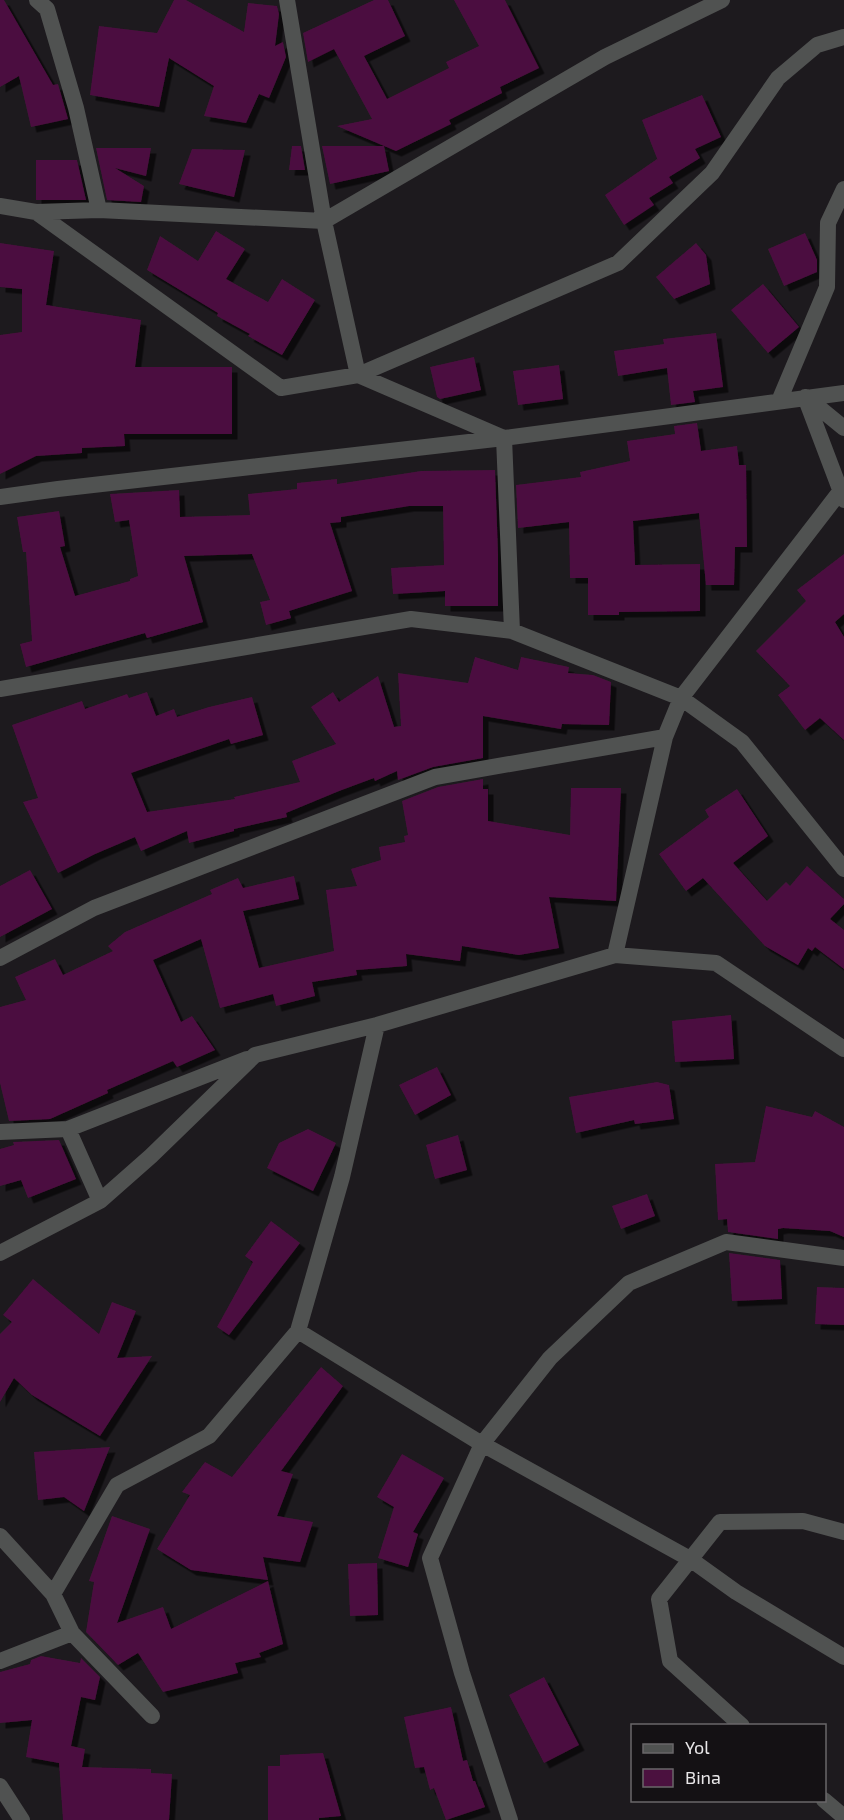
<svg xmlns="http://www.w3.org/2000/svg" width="844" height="1820" font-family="'Exo 2',sans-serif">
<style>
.building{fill:#4b113f;filter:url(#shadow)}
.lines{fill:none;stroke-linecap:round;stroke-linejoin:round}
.minor{stroke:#505251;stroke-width:16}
</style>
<defs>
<filter id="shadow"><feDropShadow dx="5.5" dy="5.5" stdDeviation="0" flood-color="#0009"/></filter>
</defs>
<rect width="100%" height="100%" fill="#1d1a1e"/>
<path class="building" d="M0,0h4l49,85 5,-1 10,35 -37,8 -12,-51 -19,11z
M174,0h12l58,32 4,-29 29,3 2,8 -4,32 8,-4 3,15 -17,41 -10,-4 -13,29 -42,-7 10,-30 -45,-28 -10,49 -69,-12 9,-69 58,7z
M374,0h14l17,36 -41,20 23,43 62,-31 -3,-6 33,-16 -25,-46h51l34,68 -39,19 2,6 -53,27 2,4 -55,27 -59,-25 35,-7 -38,-70 -26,13 -5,-29z
M702,95l19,42 -26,12 5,9 -31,19 4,6 -24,15 5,7 -30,20 -19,-30 52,-36 1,2 -16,-41z
M292,146h9l4,24h-16z
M322,146h62l5,25 -59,13z
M96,148h55l-5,28 -31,-8 29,18 -3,16 -34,-2z
M192,149l53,1 -11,47 -55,-13z
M36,160h41l9,40h-50z
M216,231l29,18 -19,30 42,23 14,-23 33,21 -33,55 -34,-19 2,-2 -33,-18 1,-3 -71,-43 13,-34 38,25z
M805,233l12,27v12l-33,14 -16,-37z
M0,243l54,8 -8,54 95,15 -6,47h97v67h-108l1,12 -43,2v5l-46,3 -36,18v-139l22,-3v-43l-22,-2z
M696,243l10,12 4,29 -36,15 -18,-22z
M763,284l36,43 -31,26 -37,-43z
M716,333l7,54 -30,4 2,11 -24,3 -4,-37 -49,8 -4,-25 50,-7 -1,-5z
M474,357l7,33 -41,9 -3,-2 -7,-30z
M559,365l4,34 -45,6 -5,-34z
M697,423l4,28 36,-5 2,19h7l1,82h-12l-1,38h-28l-7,-72 -66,8 2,44 65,-1v47l-81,1v3h-31v-37h-18l-1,-56 -51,6 -2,-43 65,-8 -1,-5 50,-11 -3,-20 48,-7 -1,-8z
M495,470l3,84v52h-53v-15l-52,3 -2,-26 53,-3 -1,-59h-34l-68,11v5l-11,1 22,68 -63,20 2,7 -25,7 -6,-23 10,-2 -18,-46 -68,2 19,66 -56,16 -2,-5 -119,34 -6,-23 12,-3 -6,-89h-3l-6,-35 42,-6 6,35 -5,1 15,49 55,-15v-2l8,-3 -9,-56 -14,2 -5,-28 69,-4 1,27 70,-2 -2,-21 49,-5v-6l40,-4v5l84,-13z
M844,554v60l-9,8 9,15v103l-24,-22 -15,12 -27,-35 12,-9 -34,-35 50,-50 -9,-11z
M475,657l43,13 3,-13 48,10 -1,6 25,2 18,7 -2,43 -47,-1 -1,5 -78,-13v42l-50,9 -35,13 -1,-9 -22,10 -1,-3 -35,13 -53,22 1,4 -53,12v2l-45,12 -2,-12 -46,20 -6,-14 -40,17 -37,19 -35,-71 15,-4 -26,-73 70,-24 3,8 42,-15 2,4 18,-6 9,24 18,-7 3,8 32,-10 43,-10 11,38 -32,9 -2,-5 -98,34 16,39 88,-13 -1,-2 66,-15 -8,-21 44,-17 -25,-37 22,-15 6,10 39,-26 16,51 7,-1 -3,-53 70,10z
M483,779v10h5v32l82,14 1,-47h50l-5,113 -67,-4 10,51 -40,7 -57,-9 -2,15 -54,-7 1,12 -51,4 1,5 -45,7 3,14 -39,10 -3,-12 -53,14 -19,-69 -48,21 28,62 11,-6 23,34 -38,17 -4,-6 -66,29 1,3 -58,26 -41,2 -9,-38v-76l26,-7 -11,-23 40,-18 8,16 50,-24 -5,-5 17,-14 87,-38 -2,-4 28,-12 5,10 51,-12 5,23 -56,12 16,57 75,-17 -8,-61 31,-4 -6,-17 30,-9 -2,-13 26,-5 -1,-6 4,-1 -6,-34 36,-14z
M737,789l31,47 -35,27 34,38 19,-19 4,4 17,-20 37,33v5l-14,15 14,11v39l-29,-22 -3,4 -4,-3 -10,17 -33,-19 -62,-68 -17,13 -27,-37 50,-37 -4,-7z
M30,870l22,39 -52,28v-51z
M731,1015l3,44 -59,3 -3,-41z
M437,1067l14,28 -36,20 -16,-30z
M657,1082l12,3 5,34 -39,5 -1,-4 -58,13 -7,-36z
M766,1106l46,11 3,-6 29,16v110l-14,-6 -47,-3 -5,1v10l-50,-7 -1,-13 -9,1 -3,-56 40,-2z
M308,1129l28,14 -23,48 -46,-23 12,-25z
M458,1135l9,35 -32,9 -9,-34z
M59,1140l17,39 -48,19 -7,-18 -21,6v-37l14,-4 -1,-3z
M647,1194l8,22 -34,13 -9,-23z
M271,1221l29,22 -71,92 -12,-8 36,-65 -8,-6z
M729,1253l51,7 2,39 -50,2z
M33,1279l66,55 13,-32 24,9 -19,47 35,-2 -52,80 -68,-41 -18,-17 -14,24v-68l12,-12 -9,-7z
M817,1287l27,1v37l-29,-1z
M321,1367l22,19 -62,85 12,3 -16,42 36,6 -13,40 -37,-5 5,23 -77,-10 -34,-21 33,-54 -8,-3 23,-30 27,15z
M110,1447l-26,64 -20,-14 -26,3 -4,-48z
M402,1454l42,24 -31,54 5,2 -10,33 -30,-9 16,-51 -17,-10z
M112,1516l38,13 -33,94 46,-16 8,22 97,-48 15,63 -24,9 2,4 -26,6 3,10 -75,19 -25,-39 -20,12 -32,-33 8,-50 -5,-1z
M377,1563l1,52 -28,1 -2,-52z
M41,1656l39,7 1,-5 19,19 -5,23 -14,-3 -10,49 14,3 -3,18 69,2v4l21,1 -3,46h-106l-4,-57 -33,-6 6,-37 -32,3v-51l30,-8 1,-4z
M544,1677l35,68 -35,18 -35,-68z
M451,1707l12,54 4,-1 6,21h2l10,26 -39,13 -12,-32 -4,2 -6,-23 -9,1 -11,-51z
M323,1753l18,63 -22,2v2h-51v-54h12v-11z"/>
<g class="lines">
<path class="minor" d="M37,0l10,9 29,99 23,102
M287,0l37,221 34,154 260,-112 94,-90 66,-95 39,-33 27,-8
M0,206l36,6 245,176 77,-13 146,63 8,193
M36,212l63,-2 225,11 281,-164 117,-57
M805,397l39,103
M806,397l38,31
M779,401l48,-114 1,-64 16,-34
M0,497l58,-8 446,-51 340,-45
M0,689l411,-70 101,12 169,67 61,44 102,127
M615,955l50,-218 16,-39 158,-205
M0,958l94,-50 341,-131 230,-40
M68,1129l32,72
M0,1132l68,-3 179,-70
M0,1253l100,-52 51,-45 104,-101 122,-30 238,-70 101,8 128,86
M298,1331l184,113 208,115 46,33 108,65
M0,1536l53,58 19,39 80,83
M53,1594l64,-109 92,-49 89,-105 44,-154 35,-152
M0,1661l72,-28
M742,1726l-72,-65 -11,-62 61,-77 83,-1 41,11
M0,1786l22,34
M824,1800l20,17
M510,1820l-48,-147 -32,-115 52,-114 68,-86 79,-75 97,-41 118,16"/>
</g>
<rect x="631" y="1724" width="195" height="78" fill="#141114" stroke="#696769" stroke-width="1.5"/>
<rect x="643" y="1744" width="30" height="9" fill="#505251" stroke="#696769" stroke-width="1.5"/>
<text x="685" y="1754" font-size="18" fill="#e9e7e9">Yol</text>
<rect x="643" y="1769" width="30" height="18" fill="#4b113f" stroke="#696769" stroke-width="1.5"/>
<text x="685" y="1784" font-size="18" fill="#e9e7e9">Bina</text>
</svg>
